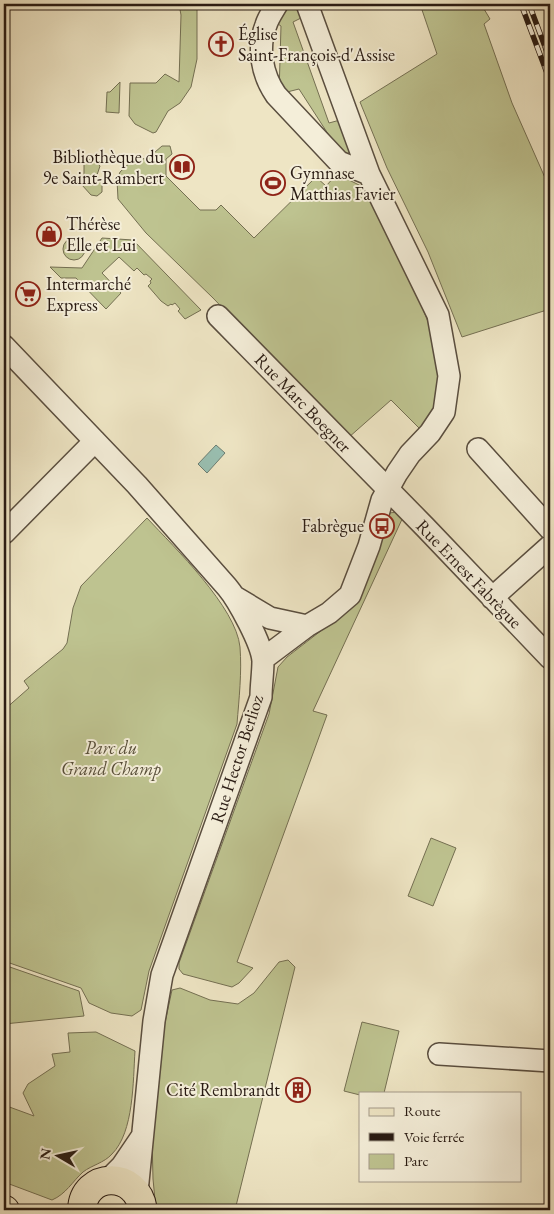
<svg xmlns="http://www.w3.org/2000/svg" width="554" height="1214" font-family="'EB Garamond',serif">
<style>
.green{fill:#bec390;stroke:#746f52}
.water{fill:#99bfb1;stroke:#6c7d72}
.lines{fill:none;stroke-linecap:round;stroke-linejoin:round}
.minor-casing{stroke:#5a4e3f;stroke-width:24}
.major-casing{stroke:#291b13;stroke-width:30}
.minor{stroke:#f4eed9;stroke-width:21}
.major{stroke:#eee5c4;stroke-width:28}
.rail-casing{stroke:#291b13;stroke-width:5.5}
.rail{stroke:#f4eed9;stroke-width:4;stroke-dasharray:11;stroke-linecap:butt}
.labels{text-anchor:middle;stroke-width:4;stroke-linejoin:round;paint-order:stroke}
.poi-label{font-size:18px;fill:#291b13;stroke:#f4eed9;text-anchor:start}
.street-label{font-size:18px;fill:#291b13;stroke:#f4eed9}
.park-label{font-size:18px;font-style:italic;fill:#564d38;stroke:#f4eed9}
</style>
<rect width="100%" height="100%" fill="#eee5c4"/>
<filter id="stains"><feTurbulence type="fractalNoise" baseFrequency=".004" numOctaves="4"/><feColorMatrix values="0 0 0 0 .2 0 0 0 0 .09 0 0 0 0 .02 0 0 0 .5 -.17"/></filter>
<radialGradient id="worn" r=".72"><stop offset=".6" stop-color="#630" stop-opacity="0"/><stop offset="1" stop-color="#630" stop-opacity=".3"/></radialGradient>
<path class="green" d="M179,4h18v55l-6,28 -11,16 -12,8 -12,21 -3,1 -18,-9 -6,-8 1,-33h26l9,-9 14,8 2,-67z
M287,4l10,3 4,11 -8,4 36,101 11,-3 14,41 -11,-4 -44,-68 -20,5 2,-68 -9,-6z
M420,4h61l9,15 -6,5 28,79 38,86v120l-88,28 -34,-85 -41,-84 -27,-66 77,-48z
M120,82l-1,31 -13,-1 1,-20h3z
M162,146h8l2,8 -6,5v17l34,34h16l5,-5 33,33 62,-61 10,9 11,-12 28,14 55,114 9,22 9,43v23l-4,17 -14,22 -29,-29 -43,38 -135,-140 -67,-65 -28,-34 -1,-19 3,-8 15,-14 12,1z
M92,157l8,9 -3,9 5,7v10l-5,4 -6,-1 -9,-10v-8l2,-3v-9z
M102,238l31,2 68,70 -16,9 -7,-8 2,-2 -5,-6 -3,2 -1,-1 -3,2 -7,-5 -13,-15 3,-3 -1,-2 2,-2 -6,-5 -2,1 -7,-7 -3,3 -15,-14 -17,16 19,20 -15,16 -30,-31h-15l-11,-11 32,1z
M63 249a11 11 0 1 1 22 0a11 11 0 1 1-22 0Z
M400,512l4,3 -91,196 14,4 -90,247 16,6 -14,15 -7,4 -49,-13 -4,-5v-6l90,-249 9,-47 9,-10 57,-44 44,-100z
M147,518c28,30 89,89 93,129 2,25 -1,52 -3,77l-88,247 -8,39 -9,6 -21,-3 -22,-10 -8,-15 -77,-27v-251l25,-22 -5,-7 39,-32 4,-6 6,-35 8,-22z
M431,838l25,10 -23,58 -25,-10z
M288,960l7,7 -60,243h-79l-3,-31 -1,-41 9,-97 11,-51 8,-2 30,12 28,4 16,-11 25,-31z
M4,965l75,26 5,25 -80,8z
M362,1022l37,9 -15,62h-24v2l-16,-4z
M96,1032l39,19c-2,30 -1,81 -23,103 -8,9 -20,11 -29,18 -11,10 -17,22 -31,28l-48,-18v-77l30,11 -11,-23 5,-9 27,-18 -3,-12 18,-2 -2,-19z"/>
<path class="water" d="M216,445l9,8 -18,20 -9,-9z"/>
<g class="lines">
<defs>
<path id="minor" d="M277,4c-4,7 -9,14 -11,21 -9,23 -4,50 10,70l63,67 30,12
M218,316l207,211 125,131
M4,346l133,139 90,102c11,13 35,57 36,74 0,12 -2,24 -2,36l-99,278 -8,46 -17,171
M478,449l72,80
M4,533l91,-92
M235,597l35,21 37,8
M492,598l58,-52
M263,659l44,-33 22,-13 21,-18 19,-49 13,-46 15,-27 13,-19 20,-21 14,-21 5,-36 -11,-61 -69,-141 -62,-170
M439,1054l111,7
M108,1180l14,-14 19,-28"/>
<path id="major" d="M4,1210h1
M82,1210c1,-38 55,-41 61,0"/>
</defs>
<use href="#minor" class="minor-casing"/>
<use href="#major" class="major-casing"/>
<use href="#minor" class="minor"/>
<use href="#major" class="major"/>
<defs>
<path id="rail" d="M521,4l29,77
M529,4l21,56"/>
</defs>
<use href="#rail" class="rail-casing"/>
<use href="#rail" class="rail"/>
</g>
<defs>
<symbol id="church-ring" viewBox="-11 -11 22 22"><circle r="9.5" fill="#f4eed9" stroke="#8f2418" stroke-width="1.5"/><path d="M-1.2-6h2.4v3.5h3.3v2.4h-3.3V6h-2.4V-.1h-3.3v-2.4h3.3Z" fill="#8f2418"/></symbol>
<symbol id="library-ring" viewBox="-11 -11 22 22"><circle r="9.5" fill="#f4eed9" stroke="#8f2418" stroke-width="1.5"/><path d="M-6-4Q-3-5.5-.7-3.5V5Q-3 3-6 4ZM6-4Q3-5.5 .7-3.5V5Q3 3 6 4Z" fill="#8f2418"/></symbol>
<symbol id="stadium-ring" viewBox="-11 -11 22 22"><circle r="9.5" fill="#f4eed9" stroke="#8f2418" stroke-width="1.5"/><path d="M0-5a6.5 5 0 1 0 0 10a6.5 5 0 1 0 0-10ZM-3.5-1.8h7v3.6h-7Z" fill="#8f2418"/></symbol>
<symbol id="shop-ring" viewBox="-11 -11 22 22"><circle r="9.5" fill="#f4eed9" stroke="#8f2418" stroke-width="1.5"/><path d="M-5-2.5h2.3a2.7 3.5 0 0 1 5.4 0H5L5.5 6h-11ZM-1.5-2.5h3a1.5 2.3 0 0 0-3 0Z" fill="#8f2418"/></symbol>
<symbol id="supermarket-ring" viewBox="-11 -11 22 22"><circle r="9.5" fill="#f4eed9" stroke="#8f2418" stroke-width="1.5"/><path d="M-6-5.5h2.5l.6 2H6L4.5 2H-2.5L-4.4-4H-6ZM-1.5 3.2a1.3 1.3 0 1 0 .1 0ZM3 3.2a1.3 1.3 0 1 0 .1 0Z" fill="#8f2418"/></symbol>
<symbol id="bus-ring" viewBox="-11 -11 22 22"><circle r="9.5" fill="#f4eed9" stroke="#8f2418" stroke-width="1.5"/><path d="M-5-6H5V4H4V6H2V4H-2V6H-4V4H-5ZM-3.5-4V0h7V-4ZM-3.5 1.2v1.5H-2V1.2ZM2 1.2v1.5H3.5V1.2Z" fill="#8f2418"/></symbol>
<symbol id="building-ring" viewBox="-11 -11 22 22"><circle r="9.5" fill="#f4eed9" stroke="#8f2418" stroke-width="1.5"/><path d="M-4-6H4V6H1V3H-1V6H-4ZM-2.5-4.3h1.7v1.8h-1.7ZM.8-4.3h1.7v1.8H.8ZM-2.5-1h1.7V.8h-1.7ZM.8-1h1.7V.8H.8Z" fill="#8f2418"/></symbol>
</defs>
<g fill-rule="evenodd">
<use href="#church-ring" x="207" y="30" width="28" height="28"/>
<use href="#library-ring" x="168" y="153" width="28" height="28"/>
<use href="#stadium-ring" x="259" y="169" width="28" height="28"/>
<use href="#shop-ring" x="35" y="220" width="28" height="28"/>
<use href="#supermarket-ring" x="14" y="280" width="28" height="28"/>
<use href="#bus-ring" x="368" y="512" width="28" height="28"/>
<use href="#building-ring" x="284" y="1076" width="28" height="28"/>
</g>
<g class="labels">
<g class="poi-label">
<text x="238" y="40">Église<tspan x="238" dy="21">Saint-François-d'Assise</tspan></text>
<text x="164" y="163" text-anchor="end">Bibliothèque du<tspan x="164" dy="21">9e Saint-Rambert</tspan></text>
<text x="290" y="179">Gymnase<tspan x="290" dy="21">Matthias Favier</tspan></text>
<text x="66" y="230">Thérèse<tspan x="66" dy="21">Elle et Lui</tspan></text>
<text x="46" y="290">Intermarché<tspan x="46" dy="21">Express</tspan></text>
<text x="364" y="532" text-anchor="end">Fabrègue</text>
<text x="280" y="1096" text-anchor="end">Cité Rembrandt</text>
</g>
<g class="street-label">
<text transform="translate(303 403) rotate(46)" y="6">Rue Marc Boegner</text>
<text transform="translate(469 574) rotate(46)" y="6">Rue Ernest Fabrègue</text>
<text transform="translate(237 759) rotate(-72)" y="6">Rue Hector Berlioz</text>
</g>
<g class="park-label">
<text x="111" y="754">Parc du<tspan x="111" dy="21">Grand Champ</tspan></text>
</g>
</g>
<rect width="554" height="1214" fill="none" stroke="#eee5c4" stroke-width="20"/>
<rect x="5" y="5" width="544" height="1204" fill="none" stroke="#291b13" stroke-width="2.5"/>
<rect x="10" y="10" width="534" height="1194" fill="none" stroke="#291b13"/>
<rect x="359" y="1092" width="162" height="90" fill="#f4eed9" stroke="#a39a8a"/>
<rect x="369" y="1108" width="25" height="8" fill="#eee5c4" stroke="#a39a8a"/>
<text x="404" y="1116" font-size="15" fill="#291b13">Route</text>
<rect x="369" y="1133" width="25" height="8" fill="#291b13" stroke="#a39a8a"/>
<text x="404" y="1142" font-size="15" fill="#291b13">Voie ferrée</text>
<rect x="369" y="1154" width="25" height="15" fill="#bec390" stroke="#a39a8a"/>
<text x="404" y="1166" font-size="15" fill="#291b13">Parc</text>
<g transform="translate(58 1156) rotate(279)" stroke="#f4eed9" stroke-width="4" paint-order="stroke">
<path d="M0-4L9 19L0 12L-9 19Z" fill="#291b13"/>
<text y="-8" font-size="14" font-weight="bold" text-anchor="middle" fill="#291b13">N</text>
</g>
<rect width="100%" height="100%" filter="url(#stains)"/>
<rect width="100%" height="100%" fill="url(#worn)"/>
</svg>
